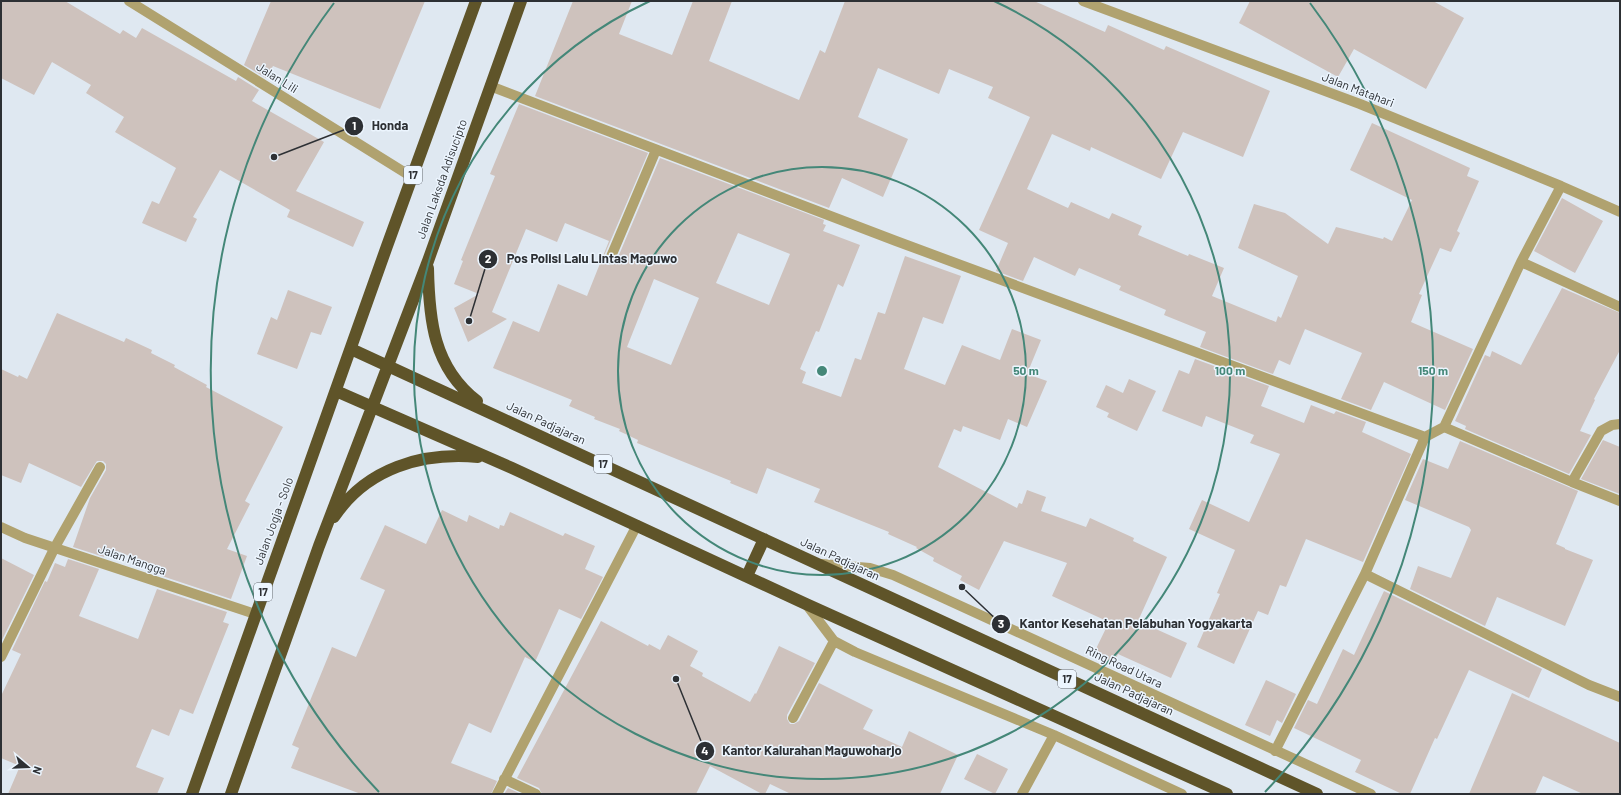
<svg xmlns="http://www.w3.org/2000/svg" width="1621" height="795" font-family="Barlow,sans-serif">
<style>
.building{fill:#cec2bd;fill-rule:evenodd}
.lines{fill:none;stroke-linecap:round;stroke-linejoin:round}
.minor{stroke:#b0a26f;stroke-width:10}
.highway{stroke:#5f5429;stroke-width:12}
.ring{fill:none;stroke:#448778;stroke-width:2}
.labels{text-anchor:middle;stroke-width:3;stroke-linejoin:round;paint-order:stroke}
.shield{fill:#ecf5fe;stroke:#666b71;stroke-width:1}
.shield-label{font-size:11px;font-weight:bold;fill:#2d3034}
.street-label{font-size:12px;fill:#2d3034;stroke:#ecf5fe}
.centre{fill:#448778;stroke:#ecf5fe;stroke-width:2}
.ring-label{font-size:12px;text-anchor:middle;font-weight:bold;fill:#448778;stroke:#ecf5fe;stroke-width:3;stroke-linejoin:round;paint-order:stroke}
.leader{fill:none;stroke:#2d3034;stroke-width:1.5}
.callout-dot{fill:#2d3034;stroke:#ecf5fe;stroke-width:1.5}
.mark-label{font-size:12px;text-anchor:middle;font-weight:bold;fill:#fff}
.callout-label{font-size:13px;text-anchor:middle;font-weight:bold;fill:#2d3034;stroke:#ecf5fe;stroke-width:3;stroke-linejoin:round;paint-order:stroke}
</style>
<rect width="100%" height="100%" fill="#dfe8f1"/>
<path class="building" d="M1,1h64l55,33 3,-4 13,8 6,-10 94,53 2,-4 21,13 -7,11 72,41 -28,49 68,31 -11,25 -66,-30 3,-7 -70,-40 -27,47 4,2 -11,23 -44,-19 10,-22 7,3 17,-36 -61,-36 9,-15 -38,-24 5,-8 -39,-23 -18,33 -33,-17z
M271,1h154l-45,108 -107,-43 -7,12 -22,-13z
M573,1h59l-13,33 53,21 21,-54h39l-23,60 90,39 21,-50 5,3 20,-52h189l71,31 3,-7 56,25 2,-4 104,45 -27,66 -60,-25 -22,47 -70,-32 -1,4 -38,-17 -25,55 41,19 3,-6 38,17 3,-6 30,13 -4,9 50,21 1,-2 35,14 -12,28 64,26 2,-6 3,2 17,-42 -60,-28 16,-44 31,9 43,31 8,-17 47,12 1,-2 8,4 20,-41 -62,-30 22,-47 98,45 -3,8 12,5 -22,50 3,2 -9,19 -11,-4 -21,46 3,1 -11,27 62,27 -28,61 -61,-28 -13,28 -30,-11 21,-46 -57,-24 -15,36 -11,-5 -6,14 -73,-27 6,-15 -42,-17 2,-5 -47,-20 2,-4 -42,-18 -4,8 -41,-19 -11,24 -27,-10 12,-28 -29,-13 51,-113 -42,-19 5,-11 -44,-18 -10,25 -61,-26 -20,49 50,22 -25,58 -41,-19 -13,30 -294,-112z
M1250,1h183l31,17 -38,71 -72,-40 -16,28 -99,-54z
M519,104l129,49 -44,103 1,7 3,2 6,-1 2,-2 44,-104 164,62 -1,4 3,1 -3,6 37,14 -17,42 -5,-3 -19,48 -3,-1 -16,38 6,3 -4,11 39,14 14,-39 6,2 17,-48 7,2 20,-58 56,20 -18,48 -20,-7 -19,52 41,16 17,-40 38,15 12,-31 29,11 -14,34 20,7 -20,46 -19,-8 -8,21 -37,-14 -2,6 -7,-3 -16,38 79,41 2,-5 3,1 5,-14 19,7 -5,14 45,16 4,-9 44,20 -1,3 34,16 -29,64 49,22 -16,35 -53,-24 -5,10 -20,-9 16,-33 -57,-26 15,-33 -63,-22 -25,49 -19,-10 2,-4 -29,-15 1,-3 -18,-10 1,-1 -29,-13 1,-2 -75,-30 6,-13 -53,-21 -10,26 -27,-11 1,-2 -94,-38 1,-3 -19,-9 1,-2 -26,-10 1,-2 -26,-11 3,-6 -79,-32 20,-47 26,11 19,-48 29,12 22,-55 -44,-18 -8,19 -31,-13 -34,83 15,7 -39,23 -14,-34 25,-14 -25,-10 9,-23 -2,-1 34,-84 -5,-2zM738,233l52,21 -21,51 -53,-22zM654,279l45,19 -28,67 -44,-18z
M1562,198l41,23 -28,52 -41,-22z
M1562,288l58,25v37l-26,49 1,1 -15,31 11,4 -22,39 -104,-45 1,-3 -11,-5 30,-66 5,2 2,-6 29,14z
M288,290l44,17 -11,28 -10,-3 -14,37 -40,-15 14,-37 6,3z
M57,313l67,29 2,-4 26,12 -1,3 24,12 -1,2 33,18 -1,2 77,40 -38,74 5,3 -23,45 20,7 -16,43 -69,-23 3,-7 -57,-21 -4,9 -31,-10 17,-49 16,-28v-6l-3,-3h-6l-2,3 -14,23 -52,-24 -8,20 -20,-8v-106l17,8 1,-2 8,4z
M1195,359l74,27 -8,20 43,17 7,-18 23,9 2,-3 30,11 -4,10 49,22 -48,108 -57,-23 -20,48 -6,-2 -12,30 -10,-4 -24,53 -37,-17 23,-53 -3,-1 18,-43 -46,-21 13,-29 47,22 31,-68 -30,-11 4,-8 -48,-19 -4,11 -40,-16 17,-41 10,4z
M1129,379l27,12 -19,40 -30,-14 2,-4 -13,-6 10,-22 17,8z
M1603,440l17,7v47l-39,-15z
M1460,441l118,50 -22,53 9,4v1l28,11 -28,66 -68,-29 -12,29 -75,-37 8,-23 33,12 20,-48 -2,-3 -64,-27 18,-41 25,10z
M442,510l25,12 2,-7 30,14 1,-4 4,1 6,-14 53,24 2,-3 30,13 -10,23 18,8 -22,42 -22,-10 -24,53 -10,-5 -34,76 -22,-10 -18,40 46,18 -6,13h-130l-70,-26 8,-20 -7,-3 40,-98 24,10 29,-67 -25,-11 25,-54 41,19z
M1,558l33,17 -33,67z
M68,559l31,10 -20,47 59,23 19,-50 70,23 -4,10 6,2 -36,90 -13,-5 -11,27 -17,-7 -16,38 28,11 -7,16h-149l12,-28 -19,-8v-62l20,-42 -9,-4 33,-69 2,1 8,-19 10,4z
M1384,591l158,78 -13,29 -60,-28 -32,69 -2,-1 -25,56h-8l-47,-22 6,-12 -67,-32 14,-28 9,4 26,-55 11,6z
M601,621l47,25 1,-2 11,6 8,-15 30,16 -8,15 13,7 -1,3 48,26 5,-9 1,1 23,-48 36,17 -28,52v4l3,5h4l5,-3 20,-38 54,27 -10,19 39,18 7,-16 49,24 -18,39h-149l-21,-10 -5,10h-3l-52,-28 -14,28h-154l-3,-6 -22,-10z
M1266,680l30,14 -14,29 -5,-3 -7,16 -25,-11z
M1512,693l108,50v51h-37l-40,-18 -8,18h-66z
M977,754l31,15 -13,25 -31,-15z
M508,788l13,6h-17z"/>
<g class="lines">
<path class="minor" d="M129,1l283,176
M1083,1l277,103 201,82 59,26
M490,86l406,155 529,196
M610,259l46,-109
M1521,262l99,45
M1444,427l128,55 48,19
M1572,482l29,-51 11,-6 8,-1
M1,527l24,11 230,76
M822,564l48,4 23,7 478,219
M1365,574l224,111 31,12
M806,604l28,37 21,11 199,83 128,59
M1,657l54,-110 45,-80
M793,718l41,-77
M1275,751l90,-177 60,-137 19,-10 77,-165 40,-76
M504,779l32,15
M497,794l140,-269
M1022,794l32,-59"/>
<path class="highway" d="M428,268c1,51 5,99 49,133
M351,349l966,445
M336,391l176,77 294,136 421,190
M334,517c33,-49 88,-65 144,-60
M747,576l17,-37
M192,794l195,-548 89,-245
M231,794l88,-248 109,-285 93,-260"/>
</g>
<g class="ring">
<circle cx="822" cy="371" r="204"/>
<path d="M994 1A408 408 0 1 1 650 1"/>
<path d="M379 792A611 611 0 0 1 334 3M1310 3A611 611 0 0 1 1265 792"/>
</g>
<g class="labels">
<g class="shield">
<rect x="404" y="166" width="18" height="18" rx="3"/>
<rect x="594" y="455" width="18" height="18" rx="3"/>
<rect x="254" y="583" width="18" height="18" rx="3"/>
<rect x="1058" y="670" width="18" height="18" rx="3"/>
</g>
<g class="shield-label">
<text x="413" y="179">17</text>
<text x="603" y="468">17</text>
<text x="263" y="596">17</text>
<text x="1067" y="683">17</text>
</g>
<g class="street-label">
<text transform="translate(277 78) rotate(32)" y="4">Jalan Lili</text>
<text transform="translate(1358 90) rotate(21)" y="4">Jalan Matahari</text>
<text transform="translate(442 179) rotate(-70)" y="4">Jalan Laksda Adisucipto</text>
<text transform="translate(546 423) rotate(25)" y="4">Jalan Padjajaran</text>
<text transform="translate(274 521) rotate(-70)" y="4">Jalan Jogja - Solo</text>
<text transform="translate(840 559) rotate(25)" y="4">Jalan Padjajaran</text>
<text transform="translate(132 560) rotate(19)" y="4">Jalan Mangga</text>
<text transform="translate(1124 667) rotate(25)" y="4">Ring Road Utara</text>
<text transform="translate(1134 694) rotate(25)" y="4">Jalan Padjajaran</text>
</g>
</g>
<circle cx="822" cy="371" r="6" class="centre"/>
<g class="ring-label">
<text x="1026" y="375">50 m</text>
<text x="1230" y="375">100 m</text>
<text x="1433" y="375">150 m</text>
</g>
<path class="leader" d="M274 157L354 126M469 321L488 259M962 587L1001 624M676 679L705 751"/>
<g class="callout-dot">
<circle cx="274" cy="157" r="4"/>
<circle cx="469" cy="321" r="4"/>
<circle cx="962" cy="587" r="4"/>
<circle cx="676" cy="679" r="4"/>
<circle cx="354" cy="126" r="10"/>
<circle cx="488" cy="259" r="10"/>
<circle cx="1001" cy="624" r="10"/>
<circle cx="705" cy="751" r="10"/>
</g>
<g class="mark-label">
<text x="354" y="130">1</text>
<text x="488" y="263">2</text>
<text x="1001" y="628">3</text>
<text x="705" y="755">4</text>
</g>
<g class="callout-label">
<text x="390" y="130">Honda</text>
<text x="592" y="263">Pos Polisi Lalu Lintas Maguwo</text>
<text x="1136" y="628">Kantor Kesehatan Pelabuhan Yogyakarta</text>
<text x="812" y="755">Kantor Kalurahan Maguwoharjo</text>
</g>
<rect width="1621" height="795" fill="none" stroke="#2d3034" stroke-width="4"/>
<g transform="translate(28 767) rotate(109)" stroke="#ecf5fe" stroke-width="3" paint-order="stroke">
<path d="M0-3L7 15L0 10L-7 15Z" fill="#2d3034"/>
<text y="-6" font-size="11" font-weight="bold" text-anchor="middle" fill="#2d3034">N</text>
</g>
</svg>
